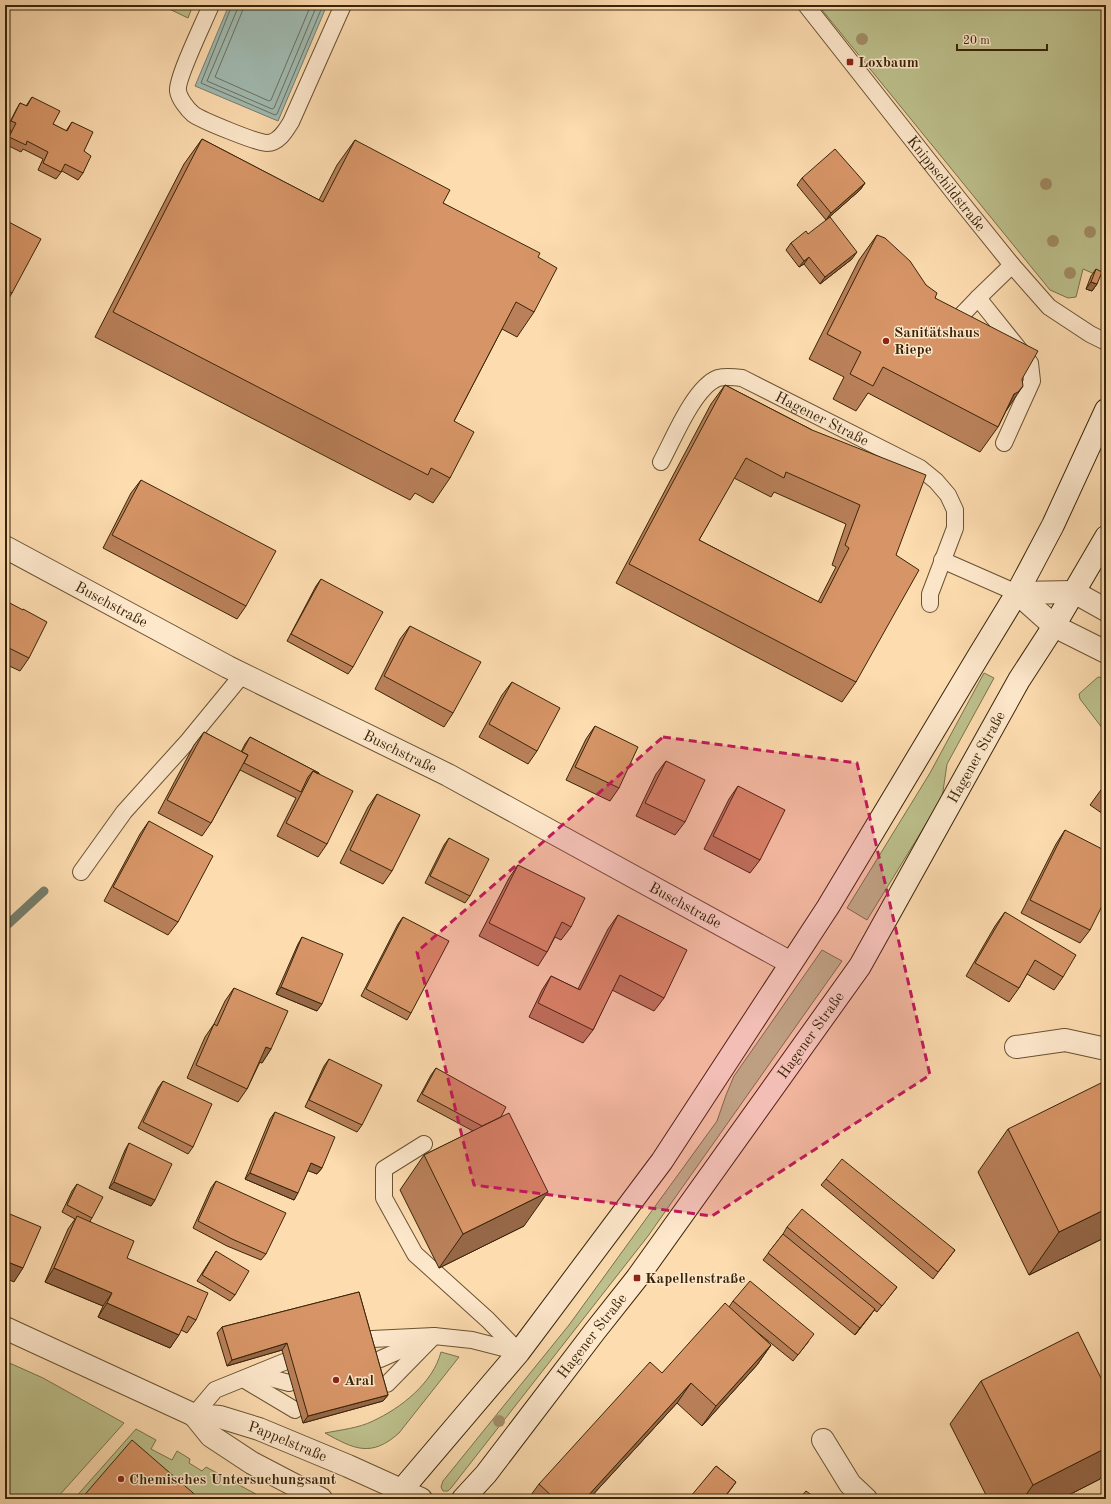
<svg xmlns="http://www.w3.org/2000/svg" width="1111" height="1504" font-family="'Old Standard TT',serif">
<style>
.green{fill:#bdc18d;stroke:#7a734b}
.water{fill:#a0bab1;stroke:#767e6e}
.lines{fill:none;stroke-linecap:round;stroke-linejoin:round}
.shore{stroke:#6c705d;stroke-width:1}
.stream{stroke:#767e6e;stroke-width:9}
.service-casing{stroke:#695333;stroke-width:18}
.minor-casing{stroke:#695333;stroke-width:24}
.tertiary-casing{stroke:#695333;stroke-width:24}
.secondary-casing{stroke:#382509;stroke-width:24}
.service{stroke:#fee8cc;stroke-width:16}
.minor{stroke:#fee8cc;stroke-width:22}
.tertiary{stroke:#fee8cc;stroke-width:22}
.secondary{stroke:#fee8cc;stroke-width:22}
.tree{fill:#a38d66}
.wall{fill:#b98059;stroke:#382509;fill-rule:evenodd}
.shaded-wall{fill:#966848;stroke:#382509}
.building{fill:#d79567;stroke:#382509;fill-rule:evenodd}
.marked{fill:#c2185b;fill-opacity:0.2;stroke:#c2185b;stroke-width:3;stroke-dasharray:8 5;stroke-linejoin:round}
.poi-dot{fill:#8f2418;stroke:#fee8cc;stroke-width:1.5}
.labels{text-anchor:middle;stroke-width:3;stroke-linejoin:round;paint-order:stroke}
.poi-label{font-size:15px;font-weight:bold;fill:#382509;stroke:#fee8cc;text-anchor:start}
.street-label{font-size:15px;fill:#382509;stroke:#fee8cc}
</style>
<rect width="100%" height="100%" fill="#fddcb0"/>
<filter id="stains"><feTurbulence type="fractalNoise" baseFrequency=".005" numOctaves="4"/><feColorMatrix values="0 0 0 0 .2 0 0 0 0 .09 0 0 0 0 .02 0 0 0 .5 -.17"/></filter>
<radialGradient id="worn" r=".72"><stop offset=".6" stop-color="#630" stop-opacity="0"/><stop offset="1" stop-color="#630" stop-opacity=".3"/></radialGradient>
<path class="green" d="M161,5h32l-5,13z
M818,5h288v274l-23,-10 -7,28 -8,1 -18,-8z
M984,673l10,5 -47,86 -5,34 -75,122 -20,-12 83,-135z
M1098,677l8,1v55l-26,-34 -1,-5z
M822,950l20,11 -194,275 -197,252 -3,3h-5l-2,-4 2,-6 126,-156 148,-204 9,-26 8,-19z
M441,1352l18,5 -60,76c-28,25 -45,16 -74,0 15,-3 34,-5 48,-12 28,-13 60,-38 68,-69z
M5,1361l38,17 81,45 -68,76h-51z
M136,1429l20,11 -5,9 21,11 5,-9 13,8 -1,4 13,8 4,-4 59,32h-191z"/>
<path class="water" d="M229,5h98l-49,116 -83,-35z"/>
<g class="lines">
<path class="shore" d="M232,5l-31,78 74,32 2,-1 46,-109
M237,5v5l-30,71 65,28 2,-1 43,-103
M243,5l-1,7 -27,65 54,24 2,-1 40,-95"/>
<path class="stream" d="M5,927l39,-36"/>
<defs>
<g id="service">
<path d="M211,5c-6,15 -35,74 -33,86 1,7 9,18 15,23 8,6 64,29 74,29 12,0 19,-13 24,-21l52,-117"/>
<path id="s1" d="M806,5l152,193 54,67 37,42 41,27 16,8"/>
<path d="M953,324l25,-26"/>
<path d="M1004,443l28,-62 -2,-18 -52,-65 34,-33"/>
<path id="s2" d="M661,462c12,-22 33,-75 57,-84 8,-2 16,-1 24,0l178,90 16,13 12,14 7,15v18l-25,66v10"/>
<path d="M942,560l75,33"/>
<path d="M81,872l43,-60 64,-71 55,-67"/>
<path d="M424,1144l-40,25v29l31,56 73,66 31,32"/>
<path d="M372,1339l62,-3 38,4 47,12"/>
<path d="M378,1360l46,-20"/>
<path d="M255,1374l34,9"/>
<path d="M243,1379l52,31"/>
<path d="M387,1384l47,-48"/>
<path d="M194,1415l21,-25 69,-28"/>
</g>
<g id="minor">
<path id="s3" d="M5,547l223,120 220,108 343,188"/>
<path d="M1017,593l37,33 52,26"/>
<path d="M1017,593l57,-1 32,18"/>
<path d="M1016,1047l49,-7 41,9"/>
<path d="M823,1440l27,44 16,15"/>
</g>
<g id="tertiary">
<path id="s4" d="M5,1328l189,87 26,2 39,12 89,37 73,33"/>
<path d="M194,1415l17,21 41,27 69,36"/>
</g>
<g id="secondary">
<path d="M394,1499l125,-147 143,-191 166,-254 150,-250 39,-64 36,-68 53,-115"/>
<path id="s5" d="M463,1499l23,-25 109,-143 42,-53 223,-312 159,-286 35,-54 52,-89"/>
</g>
</defs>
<use href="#service" class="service-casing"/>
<use href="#minor" class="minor-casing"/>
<use href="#tertiary" class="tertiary-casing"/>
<use href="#secondary" class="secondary-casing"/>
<use href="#service" class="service"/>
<use href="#minor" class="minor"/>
<use href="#tertiary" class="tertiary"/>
<use href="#secondary" class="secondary"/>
</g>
<g class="tree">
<circle cx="862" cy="39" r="6"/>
<circle cx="1046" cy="184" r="6"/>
<circle cx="1090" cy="232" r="6"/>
<circle cx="1053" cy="241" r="6"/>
<circle cx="1070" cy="273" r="6"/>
<circle cx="499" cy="1421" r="6"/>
</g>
<path class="wall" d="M32,97l21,27 13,7 6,-9 12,29 -1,22 -5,7 -16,-9 -6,8 -18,-9 5,-11 -20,-10 -2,3 -16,-8v-1l6,-13 -4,-2 9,-18 4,-7 6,3z
M202,139l117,61 18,-35 18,-25 88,63 95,54 -4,55 -17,25 -15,-8 -48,92 -4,57 -17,25 -18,-10 -5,7 -315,-163 89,-173z
M802,178l63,5 -5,7 -34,30 -29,-35z
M5,220l7,73 -4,7 -3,-2z
M808,234l44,25 -32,25 -16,-20 -5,3 -13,-17 5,-7z
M877,235l49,50 9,13 87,81 -24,48 -18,25 -112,-59 -12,18 -23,-12 11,-22 -35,-18 50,-99z
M1096,269l1,15 -5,7 -6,-2 5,-13z
M725,385l87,45 84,125 -40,127 -14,20 -226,-119 95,-179zM734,478l37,19 3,-5 72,32 -14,41 4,2 -18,35 -119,-62z
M141,480l105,126 -9,13 -134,-71 28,-55z
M321,579l32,88 -5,7 -61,-33 29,-55z
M5,603l24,55 -9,13 -15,-7z
M410,626l43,87 -9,14 -69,-38 25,-50z
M512,682l25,69 -9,13 -49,-27 23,-42z
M595,726l24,62 -9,13 -44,-21 20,-41z
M204,732l37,20 4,-8 5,-7 69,36 8,71 -9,13 -41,-21 19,-38 -56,-28 -29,53 -9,13 -44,-23 36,-68z
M666,761l19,61 -10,13 -39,-19 20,-42z
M1106,783v33l-16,-11z
M738,786l22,74 -10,13 -46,-24 25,-50z
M377,794l15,77 -9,13 -43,-21 28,-56z
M149,821l29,101 -10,13 -64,-34 36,-67z
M1065,830l25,100 -10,13 -59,-30 35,-69z
M449,838l21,58 -5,7 -40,-20 19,-38z
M518,865l53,62 -10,13 -6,-3 -8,15 -9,14 -59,-30 30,-58z
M1005,912l58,65 -9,13 -27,-16 -8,14 -10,14 -43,-26 29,-50z
M618,915l46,83 -10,13 -42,-21 -19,40 -10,13 -54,-26 13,-27 9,-14 27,13 30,-60z
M403,917l8,96 -4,7 -46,-24 37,-72z
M302,937l15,74 -41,-17 22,-50z
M234,988l37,61 -9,14 -2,-1 -13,27 -9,13 -51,-24 18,-41 9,-13 11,-23z
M329,1059l33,66 -5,7 -52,-25 19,-41z
M436,1068l65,49 23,109 -85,42 -39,-78 24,-35 49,-24 -56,-30 14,-26z
M163,1081l30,66 -5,7 -50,-26 20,-40z
M275,1112l47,56 -5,6 -9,-4 -14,30 -49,-21 25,-60z
M1008,1129l98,108 -77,38 -51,-103z
M129,1143l26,57 -4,6 -42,-18 16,-38z
M826,1179l129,71 -22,29 -112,-94z
M216,1181l50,73 -5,6 -34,-14 -34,-18 18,-40z
M77,1184l15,34 -2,3 37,37 69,62 -9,13 -6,-3 -11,18 -72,-31 5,-11 -58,-24 23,-53 7,-10 -13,-7 10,-21z
M787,1227l110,60 -20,25 -3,-2 -19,25 -92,-75 20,-26z
M216,1251l19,44 -5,6 -33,-20z
M359,1292l29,103 -5,6 -80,22 -21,-73 -55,16 -10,-33 5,-6z
M733,1301l76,40 -16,20 -47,-38 25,22 -14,20 -55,61 -25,-23 -88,96h-61l11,-15 123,-111 67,-66z
M981,1381l119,98 -39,20h-73l-38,-75z
M716,1466l20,16 -5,7 -8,10h-33z"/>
<path class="shaded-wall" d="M865,183l-5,7 -34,30 5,-7z
M857,252l-5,7 -32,25 5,-7z
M809,257l-5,7 -5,3 5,-6z
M1091,282l6,2 -5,7 -6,-2z
M1023,386l-17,25 8,-17z
M281,987l41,17 -5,7 -41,-17z
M266,1047l5,2 -9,14 -5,-2z
M311,1163l11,5 -5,6 -11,-4z
M250,1173l48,20 -4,7 -49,-21z
M114,1182l41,18 -4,6 -42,-18z
M548,1192l-24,34 -85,42 24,-34z
M1106,1209v28l-77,38 30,-43z
M5,1261l18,7 -9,14 -9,-4z
M54,1268l58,25 -9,13 -58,-24z
M107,1303l72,32 -9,13 -72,-31z
M875,1309l-5,7 -15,19 5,-7z
M287,1343l-5,7 -55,16 5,-6z
M771,1345l-14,20 -55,61 14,-20z
M691,1383l-14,20 -88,96h-4z
M388,1395l-5,6 -80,22 5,-7z
M1106,1448v23l-6,8 -39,20h-38l10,-14z"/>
<path class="building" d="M32,97l28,14 -7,13 14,7 5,-9 21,10 -9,19 7,5 -8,17 -18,-9 -4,8 -18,-9 5,-11 -21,-11 -1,4 -17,-8 7,-14 -5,-2 9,-18 7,3z
M202,139l121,63 32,-62 95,50 -7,13 97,50 -2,4 19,11 -23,44 -18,-10 -62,119 20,11 -24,46 -19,-10 -3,7 -315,-163z
M835,149l30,34 -34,30 -29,-35z
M830,217l27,35 -32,25 -16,-20 -5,4 -13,-18 15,-12 2,3z
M5,220l36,19 -29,54 -7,-4z
M877,235l8,3 25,23 16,24 11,8 -2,5 103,53 -16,28 1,7 -5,6 -4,2 -16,33 -115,-60 -10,19 -23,-12 11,-22 -34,-18z
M1096,269l6,3 -5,12 -6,-2z
M725,385l87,45 114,45 -30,80 23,15 -63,112 -227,-118zM746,458l38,20 2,-6 74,33 -15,40 4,3 -28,55 -122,-63z
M141,480l135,71 -30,55 -134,-71z
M321,579l62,33 -30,55 -62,-33z
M6,601l17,9v-1l24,13 -18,36 -24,-12v-43z
M410,626l71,36 -28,51 -69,-37z
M512,682l48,26 -23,43 -48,-27z
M595,726l43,21 -19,41 -44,-21z
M204,732l44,23 -37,68 -44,-23z
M250,737l69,36 -1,1 -5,-3 -5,6 -7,15 -57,-29 4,-8 -6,-3z
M666,761l39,19 -20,42 -40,-19z
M313,771l40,20 -26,53 -41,-21z
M738,786l47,24 -25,50 -47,-24z
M377,794l43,21 -28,56 -42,-21z
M149,821l64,35 -35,66 -65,-35z
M1065,830l41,21v47l-16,32 -60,-30z
M449,838l40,21 -19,37 -40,-20z
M518,865l67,33 -14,29 -9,-5 -15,30 -58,-29z
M1005,912l71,43 -13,22 -28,-17 -16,28 -44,-25z
M618,915l69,35 -23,48 -44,-23 -27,55 -55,-27 13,-27 29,14z
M403,917l46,24 -38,72 -45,-24z
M302,937l41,17 -21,50 -41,-17z
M234,988l54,23 -17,38 -5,-2 -19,42 -51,-24 18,-41 3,2z
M329,1059l53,26 -20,40 -53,-25z
M436,1068l70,39 -5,10 -19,9 -60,-32z
M163,1081l49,23 -19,43 -50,-25z
M1101,1083l5,10v116l-47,23 -51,-103z
M275,1112l60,25 -13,31 -11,-5 -13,30 -48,-20z
M509,1113l39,79 -85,42 -39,-79z
M129,1143l43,21 -17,36 -41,-18z
M842,1159l113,91 -17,22 -112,-93z
M216,1181l70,32 -20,41 -34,-15 -34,-18z
M77,1184l26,13 -11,21 -25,-13z
M802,1209l95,78 -15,19 -95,-79z
M5,1212l36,15 -18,41 -18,-7z
M77,1216l57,25 -7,17 81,35 -12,27 -8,-4 -9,19 -72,-32 5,-10 -58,-25z
M783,1234l92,75 -15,19 -92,-75z
M216,1251l33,20 -14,24 -33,-20z
M750,1281l64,53 -16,21 -65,-54z
M359,1292l29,103 -80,21 -21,-73 -55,17 -10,-33z
M725,1303l46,42 -55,61 -25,-23 -106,116h-30l-16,-15 111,-122 12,11z
M1078,1332l28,56v60l-73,37 -52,-104z
M132,1440l68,59h-119z
M716,1466l20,16 -13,17h-28l-4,-3z
M806,1491l11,8h-18z"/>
<path class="marked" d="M663,737l194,26 73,312 -218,141 -238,-31 -57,-233z"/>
<g class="poi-dot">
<rect x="846" y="58" width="8" height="8" rx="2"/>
<circle cx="886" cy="341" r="4"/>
<rect x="633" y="1274" width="8" height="8" rx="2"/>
<circle cx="336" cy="1380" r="4"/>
<circle cx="121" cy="1479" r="4"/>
</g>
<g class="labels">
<g class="poi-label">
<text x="858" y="67">Loxbaum</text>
<text x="894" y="337">Sanitätshaus<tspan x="894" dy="17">Riepe</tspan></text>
<text x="645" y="1283">Kapellenstraße</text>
<text x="344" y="1385">Aral</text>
<text x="129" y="1484">Chemisches Untersuchungsamt</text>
</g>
<g class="street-label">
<text dy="5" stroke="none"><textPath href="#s1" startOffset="227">Knippschildstraße</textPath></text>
<text dy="5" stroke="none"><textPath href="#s2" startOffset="217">Hagener Straße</textPath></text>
<text dy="5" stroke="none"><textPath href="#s3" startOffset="121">Buschstraße</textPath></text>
<text dy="5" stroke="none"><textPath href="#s3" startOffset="445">Buschstraße</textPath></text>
<text dy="5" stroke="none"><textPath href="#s5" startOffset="904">Hagener Straße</textPath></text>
<text dy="5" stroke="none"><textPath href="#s3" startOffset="769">Buschstraße</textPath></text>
<text dy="5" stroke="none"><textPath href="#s5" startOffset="580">Hagener Straße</textPath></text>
<text dy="5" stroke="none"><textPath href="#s5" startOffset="208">Hagener Straße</textPath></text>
<text dy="5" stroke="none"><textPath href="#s4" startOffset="306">Pappelstraße</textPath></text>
</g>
</g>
<rect width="1111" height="1504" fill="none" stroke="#fddcb0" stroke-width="20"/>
<rect x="6" y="6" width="1099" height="1492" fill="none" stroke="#382509" stroke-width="2"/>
<rect x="10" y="10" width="1091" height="1484" fill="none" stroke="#382509"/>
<path d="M957 44v6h90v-6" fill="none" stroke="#382509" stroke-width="2"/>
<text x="963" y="44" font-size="12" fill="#382509" stroke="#fee8cc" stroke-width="3" paint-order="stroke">20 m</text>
<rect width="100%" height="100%" filter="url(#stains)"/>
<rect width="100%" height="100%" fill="url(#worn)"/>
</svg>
